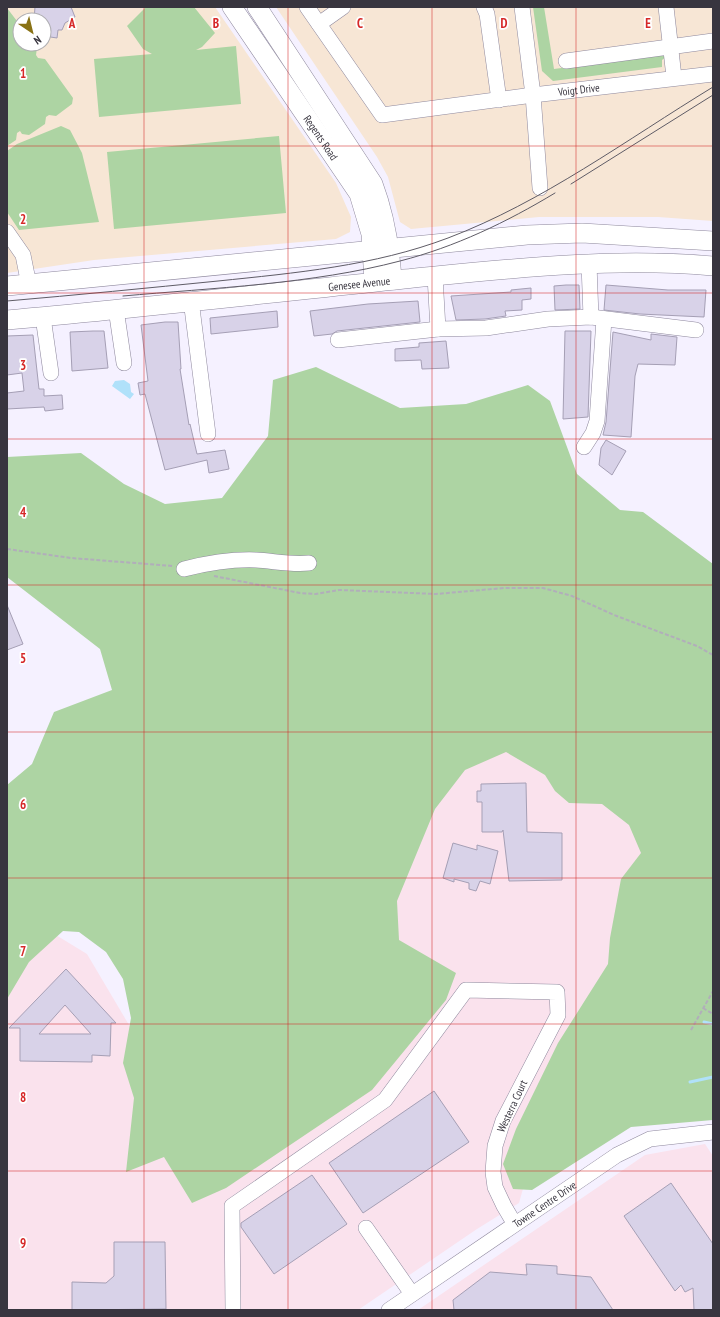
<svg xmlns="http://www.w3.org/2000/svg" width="720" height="1317" font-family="'PT Sans Narrow',sans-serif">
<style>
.commercial{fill:#fae2ed}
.education{fill:#f7e6d5;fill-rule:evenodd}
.green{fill:#add4a3}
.water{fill:#b0e1fa}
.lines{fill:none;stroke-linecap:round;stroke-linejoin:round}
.stream{stroke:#b0e1fa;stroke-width:3}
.building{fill:#d8d2e8;stroke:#a59fb5;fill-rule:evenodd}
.minor-casing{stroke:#8e889d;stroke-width:16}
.major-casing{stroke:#8e889d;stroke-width:20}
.path{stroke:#b1aeba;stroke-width:2;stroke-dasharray:4 2;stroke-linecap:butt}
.minor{stroke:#fff;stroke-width:15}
.major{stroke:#fff;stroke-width:19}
.tram{stroke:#5f5c66;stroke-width:1}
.grid{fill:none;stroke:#d62828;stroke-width:1;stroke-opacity:0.55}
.labels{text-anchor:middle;stroke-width:3.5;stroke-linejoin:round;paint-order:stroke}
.street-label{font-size:11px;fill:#38353f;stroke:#fff}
.grid-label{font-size:13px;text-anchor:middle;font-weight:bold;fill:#d62828;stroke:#fff;stroke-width:3.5;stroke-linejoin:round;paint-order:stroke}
</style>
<rect width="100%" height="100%" fill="#f5f1ff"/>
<path class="commercial" d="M491,721l170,124 -128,308 -14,50 -42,26 -119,81h-351v-331l44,-47 36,22 58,98 230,-119 3,-73z
M705,1144l8,12v154h-295l227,-155z"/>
<path class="education" d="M7,7h208l121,176 15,34 -1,15 -14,7 -242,21 -87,13zM20,20h24v24h-24z
M276,7h437v214l-55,-4h-119l-128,12 -11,-7 -12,-45 -11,-20z"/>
<path class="green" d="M146,7h48l21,26 -13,14 -6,3 40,-4 5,58 -142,13 -5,-58 58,-5 -9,-5 -16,-23z
M533,7h11l10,62 106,-14 6,2 -4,3v7l-109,14 -11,-10z
M7,8l13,17v19h14l3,4 -1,7 2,3 7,1 28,39 -1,6 -16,12 -7,-1 -3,2 -1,7 -16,11 -7,-1 -2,-3 -3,2 -1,7 -9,6z
M61,126l9,4 12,23 17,69 -80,8 -12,-18v-61l10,-7z
M279,136l7,77 -172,16 -7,-77z
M316,367l84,41 66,-4 62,-19 22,16 27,73 43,36 23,2 70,52v556l-82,7 -99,63 -19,-1 -10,-25 13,-35 42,-86 50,-79 2,-26 11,-59 20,-26 -12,-28 -27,-21 -33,-1 -14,-12 -10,-16 -39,-23 -41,18 -30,39 -38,92 2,39 57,33 -10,27 -74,90 -146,98 -34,15 -28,-46 -38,15 8,-74 -11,-35 8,-45 -8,-39 -17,-27 -27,-20 -16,-1 -34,31 -22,37v-214l25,-21 22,-52 58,-22 -12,-41 -93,-72v-120l74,-4 43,31 41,20 57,-6 46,-62 5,-56z"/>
<path class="water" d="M124,380l6,4 1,8 3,2 -4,5 -18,-13 3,-5z"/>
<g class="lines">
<path class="stream" d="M704,1022l9,2
M690,1082l23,-5"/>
</g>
<path class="building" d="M35,7h36l4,10 -10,6 -3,7h-4l-1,8 -13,-2v-16h-10z
M566,285h13l1,24 -25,1 -1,-24z
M606,285l62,5h38l-2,27 -64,-3 -36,-4z
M531,288v11l-9,1v10l-17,1 1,5 -21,3 -29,1 -5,-24 60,-4v-2z
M418,301l2,21 -83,9 -5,3 -18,2 -4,-25 58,-7z
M277,311l1,16 -67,7 -1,-16z
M165,322h13l3,47h-1l9,56 1,-1 7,30 28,-4 4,19 -20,4 -2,-13 -42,10 -20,-76 -5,1 -2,-12 10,-2 -7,-56z
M93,331h11l4,37 -36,3 -2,-39z
M565,331h26l-3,86 -25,2z
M613,332l38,8v-6l26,3 -2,28 -37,-1 -3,12 -4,61 -28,-2 3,-13z
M33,335l6,54h5v7l18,-1 1,14 -18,2 -1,-4 -37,2v-16l17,-2 -2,-18 -15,2v-39z
M446,341l3,27 -27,1 -1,-9 -26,1v-12l24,-2v-4z
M606,440l20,11 -14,24 -13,-10 2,-17z
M7,605l16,39 -16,6z
M526,783l1,49 35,1v47l-53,1 -6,-51 -1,2h-20v-30h-5v-11h4v-7z
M453,843l24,7v-5l21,6 -8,33 -10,-3 -4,10 -7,-2v-6l-15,-4v3l-11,-4z
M66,969l50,54h-5l-1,33 -18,-1v7l-72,-1v-33h-11zM65,1005l26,29h-52z
M434,1091l35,51 -106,71 -34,-50z
M312,1175l35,49 -73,50 -33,-47v-4z
M671,1183l42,61v66h-19l-1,-22 -8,4 -4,-7 -6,6 -51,-75z
M114,1242h51l1,67 -94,1v-28l34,1 8,-7z
M526,1264l31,2v8l34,3 22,33h-159l-1,-10 37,-28 37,3z"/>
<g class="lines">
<defs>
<g id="minor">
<path id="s1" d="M307,7l75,108 151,-20 180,-21"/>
<path d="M484,7l3,7 12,86"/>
<path d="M522,7l11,88 7,93"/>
<path d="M666,7l8,70"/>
<path d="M319,24l24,-17"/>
<path d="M566,61l147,-20"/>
<path d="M7,232l16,23 6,30"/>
<path d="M589,264l2,53"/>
<path d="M435,276l3,53"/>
<path d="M191,300l17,134"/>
<path d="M116,309l8,54"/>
<path d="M43,317l8,56"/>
<path d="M338,340l100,-11 48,-1 62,-9 43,-2 105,13"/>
<path d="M584,447l9,-14 4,-12 7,-102"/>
<path d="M184,569c24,-6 47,-10 72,-9 18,1 35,5 53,3"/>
<path d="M366,1228l46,66"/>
<path d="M233,1310l-1,-104 153,-106 81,-110 91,2 1,23 -55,106 -8,25 -2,26 2,15 9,19 10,17"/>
<path id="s2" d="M389,1310l228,-155 33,-16 63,-7"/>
</g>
<g id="major">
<path id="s3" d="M232,7l127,187 12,40 3,47"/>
<path d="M257,7l116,177c12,32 17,63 19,96"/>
<path d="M7,286l520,-51 55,-2 131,8"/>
<path id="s4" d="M7,320c132,-12 265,-27 397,-41 103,-10 206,-22 309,-13"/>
</g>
</defs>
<use href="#minor" class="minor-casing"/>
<use href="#major" class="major-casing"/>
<path class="path" d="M7,549l64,9 102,8
M214,576l86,17 16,1 23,-4 97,4 68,-6h39l29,8 42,19 83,31 16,9
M703,1008l10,6
M691,1030l22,-39"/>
<use href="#minor" class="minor"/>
<use href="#major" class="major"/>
<path class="tram" d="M571,184l142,-89
M123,296c89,-8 190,-12 277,-35 55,-14 107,-39 155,-68
M7,301c70,-6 141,-13 211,-20 77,-8 156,-15 230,-43 95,-36 178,-98 265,-151"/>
</g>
<path class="grid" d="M144,7v1303M288,7v1303M432,7v1303M576,7v1303M7,146h706M7,293h706M7,439h706M7,585h706M7,732h706M7,878h706M7,1024h706M7,1171h706"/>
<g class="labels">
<g class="street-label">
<text dy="4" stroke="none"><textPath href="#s1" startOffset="330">Voigt Drive</textPath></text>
<text dy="4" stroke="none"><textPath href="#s3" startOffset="158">Regents Road</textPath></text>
<text dy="4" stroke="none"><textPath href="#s4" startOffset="354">Genesee Avenue</textPath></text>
<text transform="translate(512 1106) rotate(-65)" y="4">Westerra Court</text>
<text dy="4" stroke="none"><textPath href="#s2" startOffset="188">Towne Centre Drive</textPath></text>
</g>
</g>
<g class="grid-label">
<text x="72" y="28">A</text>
<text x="216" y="28">B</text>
<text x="360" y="28">C</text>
<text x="504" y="28">D</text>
<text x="648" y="28">E</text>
<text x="23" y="78">1</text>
<text x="23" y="224">2</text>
<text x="23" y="370">3</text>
<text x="23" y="517">4</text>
<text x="23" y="663">5</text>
<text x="23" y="809">6</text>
<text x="23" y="956">7</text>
<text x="23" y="1102">8</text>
<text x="23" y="1248">9</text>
</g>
<rect width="720" height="1317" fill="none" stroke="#38353f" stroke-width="16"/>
<g transform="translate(32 32) rotate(145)"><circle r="19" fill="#ffffff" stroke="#afaeb2"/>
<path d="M0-3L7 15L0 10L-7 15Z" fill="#897215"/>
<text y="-6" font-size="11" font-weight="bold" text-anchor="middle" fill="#38353f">N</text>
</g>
</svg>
